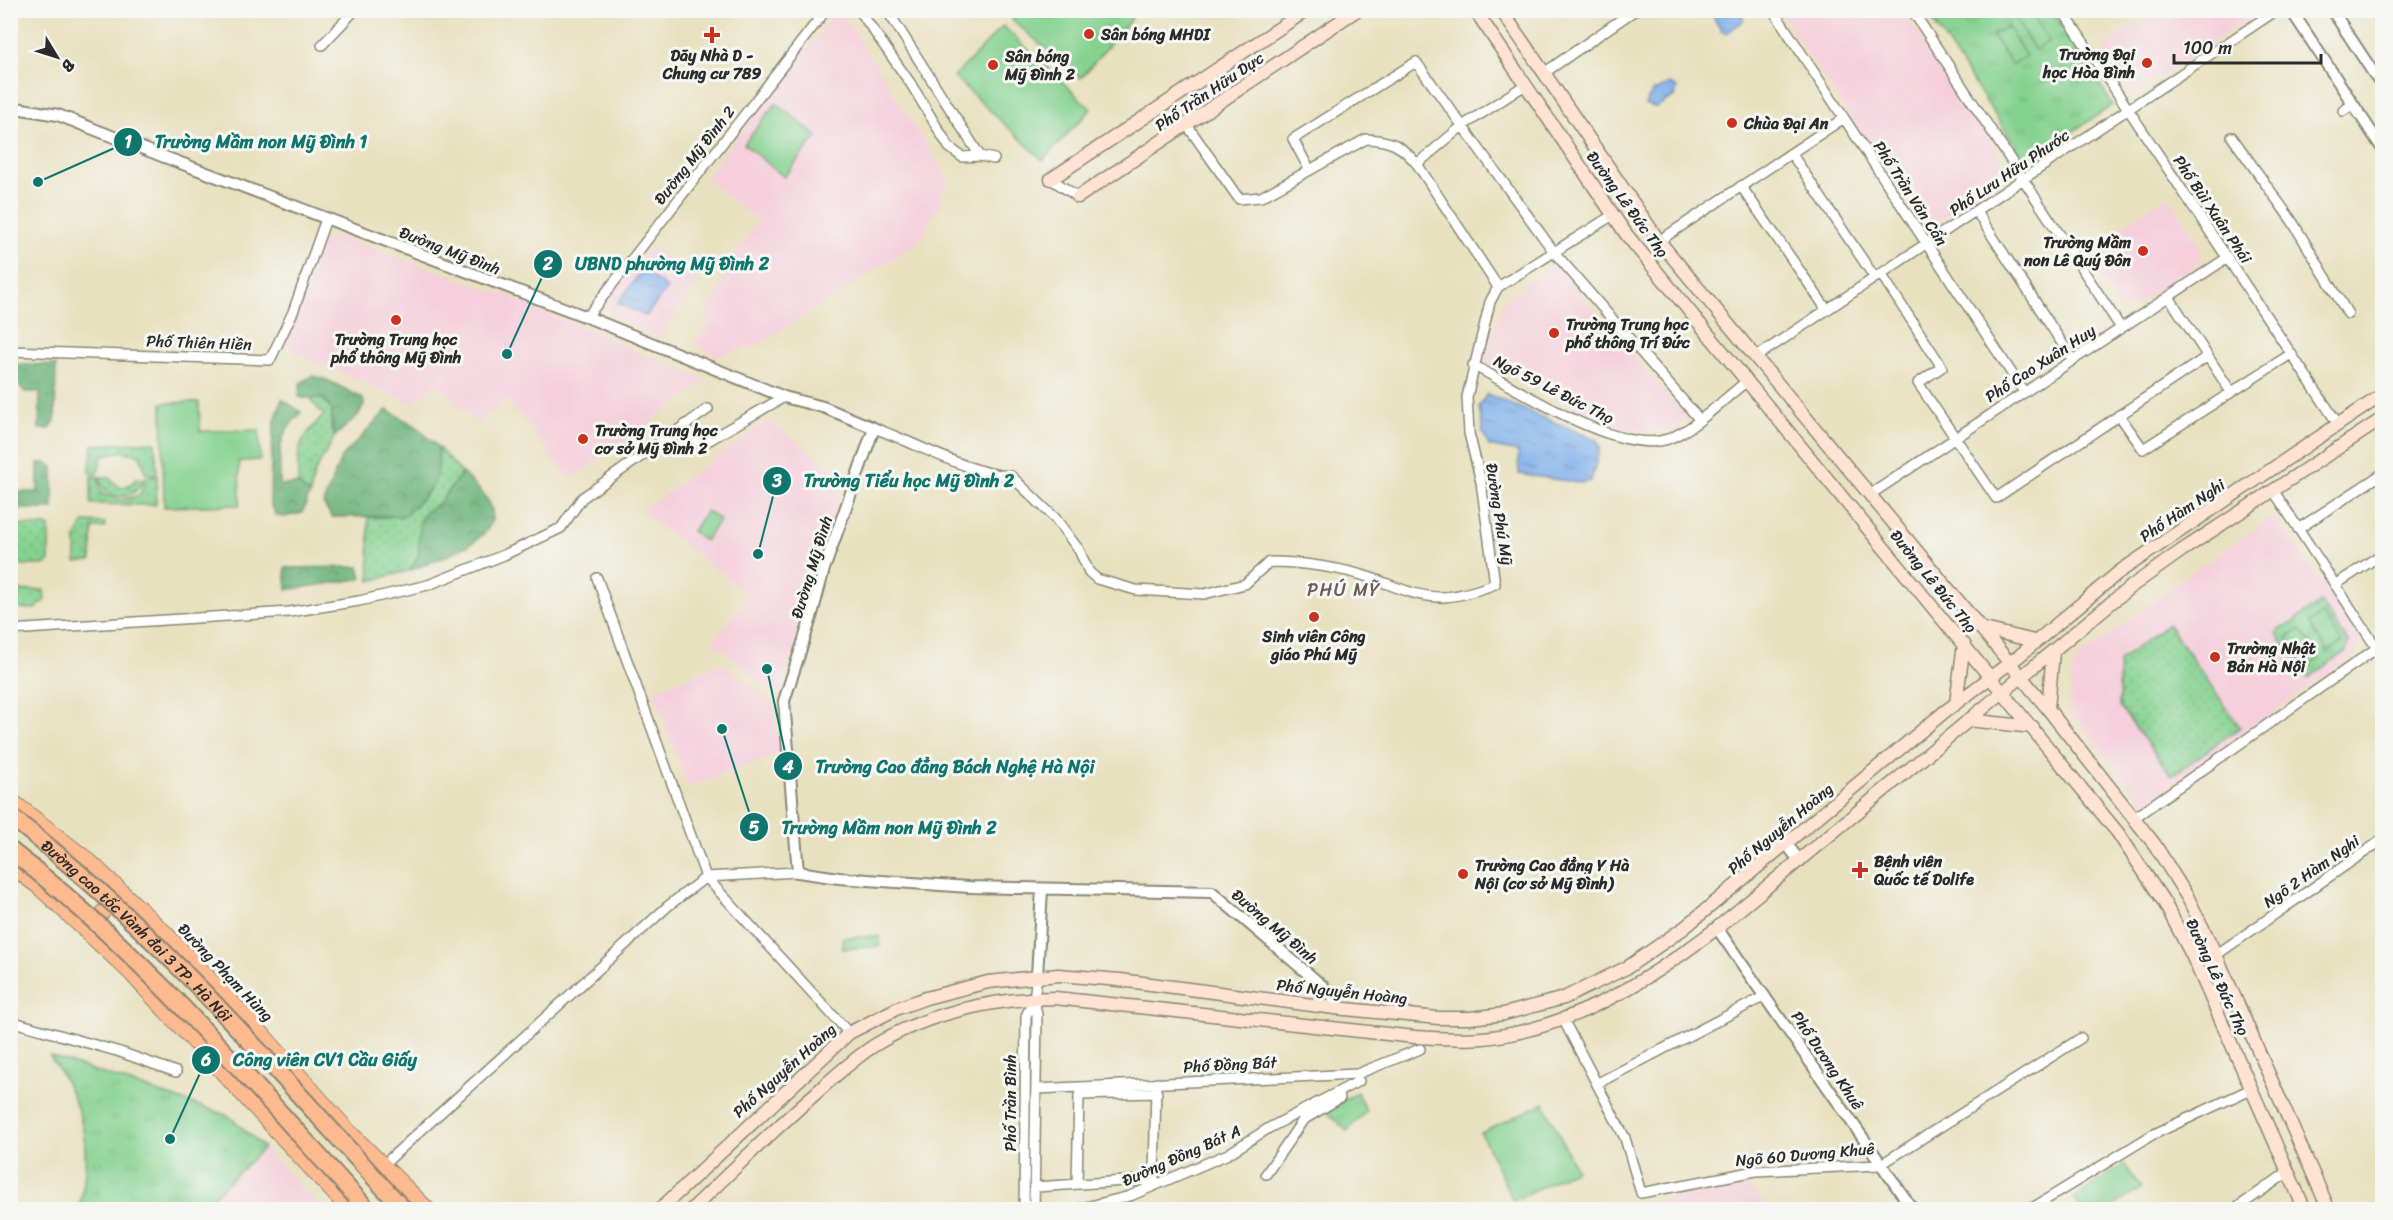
<svg xmlns="http://www.w3.org/2000/svg" width="2393" height="1220" font-family="Sriracha,sans-serif">
<style>
.built{fill:#f5cfdb}
.grass{fill:url(#grass-dots);stroke:#587e5e;stroke-width:1.5}
.forest{fill:url(#forest-crowns);stroke:#4c7052;stroke-width:1.5}
.park{fill:url(#park-tufts);stroke:#587e5e;stroke-width:1.5}
.garden{fill:#85d290;stroke:#587e5e;stroke-width:1.5}
.water{fill:url(#water-ripples);stroke:#566e8b;stroke-width:1.5}
.lines{fill:none;stroke-linecap:round;stroke-linejoin:round}
.minor-casing{stroke:#8a8675;stroke-width:12}
.tertiary-casing{stroke:#8a8675;stroke-width:14}
.secondary-casing{stroke:#8a8675;stroke-width:15}
.primary-casing{stroke:#8a8675;stroke-width:16}
.minor{stroke:#fff;stroke-width:9}
.tertiary{stroke:#fff;stroke-width:10}
.secondary{stroke:#fee3d2;stroke-width:12}
.primary{stroke:#fcba8e;stroke-width:14}
.motorway-bridge-casing{stroke:#8a8675;stroke-width:20;stroke-linecap:butt}
.motorway-bridge{stroke:#fcba8e;stroke-width:16}
.poi-dot{fill:#c8321e;stroke:#f6f6f2;stroke-width:2}
.labels{text-anchor:middle;stroke-width:6;stroke-linejoin:round;paint-order:stroke}
.poi-label{font-size:16px;font-weight:bold;fill:#2b2b2b;stroke:#f6f6f2;text-anchor:start}
.street-label{font-size:16px;fill:#2b2b2b;stroke:#f6f6f2}
.neighbourhood-label{font-size:18px;letter-spacing:1.5px;fill:#6d5b5a;stroke:#f6f6f2}
.leader{fill:none;stroke:#0f766e;stroke-width:2}
.callout-dot{fill:#0f766e;stroke:#f6f6f2;stroke-width:2}
.mark-label{font-size:18px;text-anchor:middle;font-weight:bold;fill:#fff}
.callout-label{font-size:18px;text-anchor:middle;font-weight:bold;fill:#0f766e;stroke:#f6f6f2;stroke-width:6;stroke-linejoin:round;paint-order:stroke}
</style>
<defs>
<pattern id="grass-dots" width="8" height="8" patternUnits="userSpaceOnUse" patternTransform="scale(1.5)"><rect width="8" height="8" fill="#85d290"/><path d="M2 2h.1M6 6h.1" fill="none" stroke="#73b47c" stroke-width="1.8" stroke-linecap="round"/></pattern>
<pattern id="forest-crowns" width="20" height="18" patternUnits="userSpaceOnUse" patternTransform="scale(1.5)"><rect width="20" height="18" fill="#6cb47a"/><path d="M2 6a3 3 0 1 1 6 0M12 15a3 3 0 1 1 6 0" fill="none" stroke="#599364"/></pattern>
<pattern id="park-tufts" width="24" height="20" patternUnits="userSpaceOnUse" patternTransform="scale(1.5)"><rect width="24" height="20" fill="#85d290"/><path d="M3 7l-1-3M5 7V3M7 7l1-3M15 17l-1-3M17 17v-4M19 17l1-3" fill="none" stroke="#73b47c"/></pattern>
<pattern id="water-ripples" width="26" height="14" patternUnits="userSpaceOnUse" patternTransform="scale(1.5)"><rect width="26" height="14" fill="#80b0eb"/><path d="M2 4q2-2 4 0t4 0M15 11q2-2 4 0t4 0" fill="none" stroke="#698fbf"/></pattern>
</defs>
<rect width="100%" height="100%" fill="#f6f6f2"/>
<filter id="ink" filterUnits="userSpaceOnUse"><feTurbulence type="fractalNoise" baseFrequency=".0167" numOctaves="2"/><feDisplacementMap in="SourceGraphic" scale="12" xChannelSelector="R" yChannelSelector="G"/><feConvolveMatrix kernelMatrix="1 2 1 2 8 2 1 2 1" color-interpolation-filters="sRGB"/></filter>
<filter id="wash" filterUnits="userSpaceOnUse"><feTurbulence type="fractalNoise" baseFrequency=".008" numOctaves="4" result="noise"/><feDisplacementMap in="SourceGraphic" scale="24" xChannelSelector="R" yChannelSelector="G"/><feGaussianBlur stdDeviation="1.35" result="paint"/><feColorMatrix in="noise" values="0 0 0 0 0 0 0 0 0 0 0 0 0 0 0 0 0 1.4 0 .05"/><feComposite in="paint" operator="in"/></filter>
<g filter="url(#wash)">
<rect width="100%" height="100%" fill="#e8e1bf"/>
<path class="built" d="M837,11h4l108,169 -25,54 -14,13 -148,96 -44,13 -24,-11 15,-21 -3,-15 10,-11 16,-40 26,-38 -53,-42z
M1779,11h124l100,151 -5,18 -61,41 -19,-2z
M2157,11h82l6,10 -112,73 -31,-47z
M2168,196l34,53 -4,14 -68,45 -11,-2 -37,-53z
M335,235l183,65 189,81 -137,99 -62,-81 -30,25 -42,-42 -22,22 -119,-51 -9,-12 38,-100z
M650,247l49,33 -40,58 -49,-23 -2,-16z
M1554,262l132,156 -18,13 -45,-2 -139,-64 20,-64z
M769,419l74,59 -63,219 -68,-55 37,-46 -108,-85z
M2274,516l86,121 -3,16 -212,151 -76,-94 5,-48 115,-88z
M722,664l51,39 6,51 -91,33 -35,-97z
M264,1148l58,61 -122,1z
M1751,1187l17,22h-110l-7,-8z"/>
<path class="grass" d="M316,398l7,2 9,10 -1,19 4,7 -21,38 -4,20 -12,-10c0,-39 -2,-40 26,-69l-12,-13v-3z
M155,442l2,32h-11l-6,-19 -17,-4 -20,4 -6,19 -8,-2 4,-27z
M438,447l24,26 -23,30 -15,10 -4,7 -1,33 -8,17 -41,11 -2,-63 37,-2c23,-23 37,-33 33,-69z
M91,476l7,1 4,17 20,6 18,-5 6,-18 11,-1 -1,29 -65,-1z
M100,477h8l13,11 10,-4 6,-6 6,1c-7,24 -41,23 -43,-2z
M84,522l21,1v5h-12l-2,33 -15,1v-25z
M11,525l38,1v36l-6,3h-32z
M44,590l1,10 -10,9 -24,-1v-17z
M2168,624l72,103 -68,49 -53,-70v-45z"/>
<path class="forest" d="M11,364l45,1 -1,56 -5,8h-11l1,-37h-15l-14,-17z
M312,376l15,4 36,18 1,7 -6,10 -23,21c-6,-11 3,-28 -12,-36 -7,-4 -16,0 -24,-3l1,-14z
M282,399l19,13c-26,27 -21,37 -21,73l18,-1 12,10 -8,19 -19,4 -7,-2 -6,-12 1,-39 3,-40z
M387,410l29,16 22,21c4,36 -10,45 -33,69l-73,1 -9,-13 18,-46z
M38,463h9l6,4v42h-42v-17h27z
M462,473c9,9 23,20 28,32 16,35 -55,55 -79,65l8,-17 1,-33 4,-7 15,-10z
M359,567l3,11 -3,1 -72,11 -2,-22z"/>
<path class="park" d="M1926,11h126l61,94 -87,57z
M2321,602l27,40 -2,9 -38,27 -32,-45z
M879,936l1,10 -37,3 -1,-11z
M50,1056l179,60 35,32 -64,61h-121c14,-61 6,-101 -29,-153z
M1357,1092l9,19 -19,20 -21,-20z"/>
<path class="garden" d="M1020,11h103l9,7 -51,60 -69,-58z
M2030,11l19,30 -14,9 -19,-30z
M1003,26l88,83 -48,51 -89,-83z
M2007,26l19,30 -14,9 -20,-30z
M776,103l41,33 -33,41 -40,-33z
M199,402l1,29 59,-1 1,30 -21,1 1,44 -76,2 -2,-104z
M707,511l13,9 -15,21 -13,-10z
M2323,614l19,29 -14,9 -19,-29z
M2300,629l20,29 -13,9 -20,-29z
M1544,1103l32,67 -63,31 -32,-68z
M2124,1164l17,24 -31,21h-29l-7,-11z"/>
<path class="water" d="M1710,11h30l4,9 -17,13 -5,-1z
M1669,84l8,4 -2,8 -19,11 -11,-2 7,-13z
M642,270l25,18 -21,28 -28,-13z
M1487,394l110,46 3,7 -9,34 -10,2 -62,-9 -1,-22 -29,-6 -6,-13 -4,-26z"/>
</g>
<g filter="url(#ink)">
<g class="lines">
<defs>
<path id="minor" d="M859,10l52,74 38,63 13,10 18,-1 14,3
M887,10l93,146
M1773,10l251,382
M1912,10l209,318
M2062,10l276,414
M322,45l33,-35
M1544,73l91,-63
M2343,111l10,-7
M1187,125l52,74 22,-2 105,-58c25,1 35,6 51,25
M2232,137l60,84 56,93
M1791,153l84,125
M1309,169l-16,-30 123,-77 138,190 145,167
M1051,179l27,18
M1741,186l86,124
M1976,211l97,149
M1659,241l185,-123
M1881,274l61,93 -24,16 78,115 212,-142
M1498,287l-81,-123 44,-37 64,-42
M2169,297l62,95
M587,317l239,-307
M10,351l260,9 23,-48 33,-93
M1756,357l521,-347
M1473,365c45,24 146,91 195,74 29,-11 54,-39 78,-57
M2119,415l24,34 148,-95
M874,428c40,14 98,47 137,48l44,42 24,32 10,22 8,7 39,11 68,4 41,-10 24,-22c32,0 75,6 105,17 23,8 42,18 67,18 17,0 38,-7 54,-13l-14,-102 -12,-49 -2,-36 23,-95 8,-15 115,-72
M675,434l29,9 80,-46
M2273,490l109,166
M1871,494l356,-236
M2298,529l84,-55
M597,578l109,299 143,156
M2335,585l47,-31
M10,630l279,-18 70,-11 69,-16 76,-30 57,-27 21,-30 126,-89
M2135,817l242,-169
M2216,955l166,-115
M1563,1019l62,119 16,55 115,-22 124,-6 201,-127
M10,1021l110,31 56,20
M1598,1083l167,-87
M1036,1089l321,-15 63,-25
M383,1165l285,-259 38,-29 92,-5
M1266,1174l37,-54 37,-22
M1077,1184l2,-89 78,-2
M1035,1187l119,-8 2,-96
M1024,1210l2,-194 8,-18
M1034,1210l3,-195 -3,-17 3,-22
M1074,1210l56,-14 98,-42 41,-26 90,-47
M2029,1210l123,-75 99,-46
M2234,1210l54,-38"/>
<path id="tertiary" d="M2291,10l91,138
M2332,10l50,76
M10,107l48,8 104,41 425,161 197,80 39,10 51,21 -50,141 -13,49 -27,83 14,171 41,6 130,9 243,5 121,103 2,13
M1787,845l13,16
M1717,928l196,282
M1037,976l5,-87"/>
<path id="secondary" d="M1475,10l151,224 492,599 46,69 28,53 113,255
M1501,10l158,231 389,468 107,136 33,53 28,57 113,255
M1051,179l256,-169
M1078,197l279,-187
M1980,628l54,13
M1956,703l8,-59
M2048,709l5,-58
M1968,720l65,7
M659,1210l190,-177 49,-25 28,-10 62,-16 70,-7 62,5 215,28 103,10h32l34,-4 60,-16 64,-31 56,-39 259,-215 76,-57 100,-84 263,-177
M691,1210c41,-39 81,-79 124,-116 19,-17 38,-35 60,-49 52,-32 120,-47 180,-47l360,39c22,1 46,3 68,1 89,-9 165,-57 234,-110l412,-340 52,-37 201,-132"/>
<path id="primary" d="M10,799l80,62 77,73 96,100 84,95 82,81
M10,866l27,20 93,87 219,237
M87,929l30,-32"/>
</defs>
<use href="#minor" class="minor-casing"/>
<use href="#tertiary" class="tertiary-casing"/>
<use href="#secondary" class="secondary-casing"/>
<use href="#primary" class="primary-casing"/>
<use href="#minor" class="minor"/>
<use href="#tertiary" class="tertiary"/>
<use href="#secondary" class="secondary"/>
<use href="#primary" class="primary"/>
<defs>
<g id="motorway-bridge">
<path id="s1" d="M10,816c148,114 269,258 394,394"/>
<path d="M10,850c133,102 245,237 358,360"/>
</g>
</defs>
<use href="#motorway-bridge" class="motorway-bridge-casing"/>
<use href="#motorway-bridge" class="motorway-bridge"/>
</g>
</g>
<g class="poi-dot">
<circle cx="1089" cy="34" r="6"/>
<path d="M709 26h6v6h6v6h-6v6h-6v-6h-6v-6h6z"/>
<circle cx="2147" cy="63" r="6"/>
<circle cx="993" cy="65" r="6"/>
<circle cx="1732" cy="123" r="6"/>
<circle cx="2143" cy="251" r="6"/>
<circle cx="396" cy="320" r="6"/>
<circle cx="1554" cy="333" r="6"/>
<circle cx="583" cy="439" r="6"/>
<circle cx="1314" cy="617" r="6"/>
<circle cx="2215" cy="657" r="6"/>
<path d="M1857 861h6v6h6v6h-6v6h-6v-6h-6v-6h6z"/>
<circle cx="1463" cy="874" r="6"/>
</g>
<g class="labels">
<g class="poi-label">
<text x="1101" y="40">Sân bóng MHDI</text>
<text x="2135" y="60" text-anchor="end">Trường Đại<tspan x="2135" dy="18">học Hòa Bình</tspan></text>
<text x="712" y="61" text-anchor="middle">Dãy Nhà D -<tspan x="712" dy="18">Chung cư 789</tspan></text>
<text x="1005" y="62">Sân bóng<tspan x="1005" dy="18">Mỹ Đình 2</tspan></text>
<text x="1744" y="129">Chùa Đại An</text>
<text x="2131" y="248" text-anchor="end">Trường Mầm<tspan x="2131" dy="18">non Lê Quý Đôn</tspan></text>
<text x="1566" y="330">Trường Trung học<tspan x="1566" dy="18">phổ thông Trí Đức</tspan></text>
<text x="396" y="345" text-anchor="middle">Trường Trung học<tspan x="396" dy="18">phổ thông Mỹ Đình</tspan></text>
<text x="595" y="436">Trường Trung học<tspan x="595" dy="18">cơ sở Mỹ Đình 2</tspan></text>
<text x="1314" y="642" text-anchor="middle">Sinh viên Công<tspan x="1314" dy="18">giáo Phú Mỹ</tspan></text>
<text x="2227" y="654">Trường Nhật<tspan x="2227" dy="18">Bản Hà Nội</tspan></text>
<text x="1874" y="867">Bệnh viện<tspan x="1874" dy="18">Quốc tế Dolife</tspan></text>
<text x="1475" y="871">Trường Cao đẳng Y Hà<tspan x="1475" dy="18">Nội (cơ sở Mỹ Đình)</tspan></text>
</g>
<g class="street-label">
<text transform="translate(1209 91) rotate(-34)" y="6">Phố Trần Hữu Dực</text>
<text transform="translate(694 155) rotate(-52)" y="6">Đường Mỹ Đình 2</text>
<text transform="translate(2009 172) rotate(-34)" y="6">Phố Lưu Hữu Phước</text>
<text transform="translate(1911 193) rotate(57)" y="6">Phố Trần Văn Cẩn</text>
<text transform="translate(1628 204) rotate(54)" y="6">Đường Lê Đức Thọ</text>
<text transform="translate(2213 209) rotate(56)" y="6">Phố Bùi Xuân Phái</text>
<text transform="translate(450 250) rotate(21)" y="6">Đường Mỹ Đình</text>
<text transform="translate(199 342) rotate(2)" y="6">Phố Thiên Hiền</text>
<text transform="translate(2040 363) rotate(-33)" y="6">Phố Cao Xuân Huy</text>
<text transform="translate(1554 389) rotate(27)" y="6">Ngõ 59 Lê Đức Thọ</text>
<text transform="translate(2182 510) rotate(-34)" y="6">Phố Hàm Nghi</text>
<text transform="translate(1500 514) rotate(81)" y="6">Đường Phú Mỹ</text>
<text transform="translate(811 567) rotate(-73)" y="6">Đường Mỹ Đình</text>
<text transform="translate(1934 581) rotate(51)" y="6">Đường Lê Đức Thọ</text>
<text transform="translate(1780 828) rotate(-40)" y="6">Phố Nguyễn Hoàng</text>
<text transform="translate(2311 871) rotate(-35)" y="6">Ngõ 2 Hàm Nghi</text>
<text transform="translate(1275 926) rotate(40)" y="6">Đường Mỹ Đình</text>
<text dy="6" stroke="none"><textPath href="#s1" startOffset="171">Đường cao tốc Vành đai 3 TP. Hà Nội</textPath></text>
<text transform="translate(226 972) rotate(46)" y="6">Đường Phạm Hùng</text>
<text transform="translate(2218 977) rotate(65)" y="6">Đường Lê Đức Thọ</text>
<text transform="translate(1342 991) rotate(6)" y="6">Phố Nguyễn Hoàng</text>
<text transform="translate(1828 1060) rotate(56)" y="6">Phố Dương Khuê</text>
<text transform="translate(1230 1064) rotate(-3)" y="6">Phố Đồng Bát</text>
<text transform="translate(784 1070) rotate(-42)" y="6">Phố Nguyễn Hoàng</text>
<text transform="translate(1010 1103) rotate(-90)" y="6">Phố Trần Bình</text>
<text transform="translate(1805 1154) rotate(-5)" y="6">Ngõ 60 Dương Khuê</text>
<text transform="translate(1181 1155) rotate(-24)" y="6">Đường Đồng Bát A</text>
</g>
<g class="neighbourhood-label">
<text x="1344" y="596">PHÚ MỸ</text>
</g>
</g>
<path class="leader" d="M38 182L128 142M507 354L548 264M758 554L777 481M767 669L788 766M722 729L754 827M170 1139L206 1060"/>
<g class="callout-dot">
<circle cx="38" cy="182" r="6"/>
<circle cx="507" cy="354" r="6"/>
<circle cx="758" cy="554" r="6"/>
<circle cx="767" cy="669" r="6"/>
<circle cx="722" cy="729" r="6"/>
<circle cx="170" cy="1139" r="6"/>
<circle cx="128" cy="142" r="15"/>
<circle cx="548" cy="264" r="15"/>
<circle cx="777" cy="481" r="15"/>
<circle cx="788" cy="766" r="15"/>
<circle cx="754" cy="827" r="15"/>
<circle cx="206" cy="1060" r="15"/>
</g>
<g class="mark-label">
<text x="128" y="148">1</text>
<text x="548" y="270">2</text>
<text x="777" y="487">3</text>
<text x="788" y="773">4</text>
<text x="754" y="834">5</text>
<text x="206" y="1066">6</text>
</g>
<g class="callout-label">
<text x="261" y="148">Trường Mầm non Mỹ Đình 1</text>
<text x="672" y="270">UBND phường Mỹ Đình 2</text>
<text x="909" y="487">Trường Tiểu học Mỹ Đình 2</text>
<text x="955" y="773">Trường Cao đẳng Bách Nghệ Hà Nội</text>
<text x="889" y="834">Trường Mầm non Mỹ Đình 2</text>
<text x="325" y="1066">Công viên CV1 Cầu Giấy</text>
</g>
<rect width="2393" height="1220" fill="none" stroke="#f6f6f2" stroke-width="36"/>
<g transform="translate(57 57) rotate(128)" stroke="#f6f6f2" stroke-width="4.5" paint-order="stroke">
<path d="M0-4.5L10 22L0 15L-10 22Z" fill="#2b2b2b"/>
<text y="-9" font-size="16" font-weight="bold" text-anchor="middle" fill="#2b2b2b">B</text>
</g>
<path d="M2174 54v9h147v-9" fill="none" stroke="#2b2b2b" stroke-width="3"/>
<text x="2183" y="54" font-size="18" fill="#2b2b2b" stroke="#f6f6f2" stroke-width="4.5" paint-order="stroke">100 m</text>
</svg>
